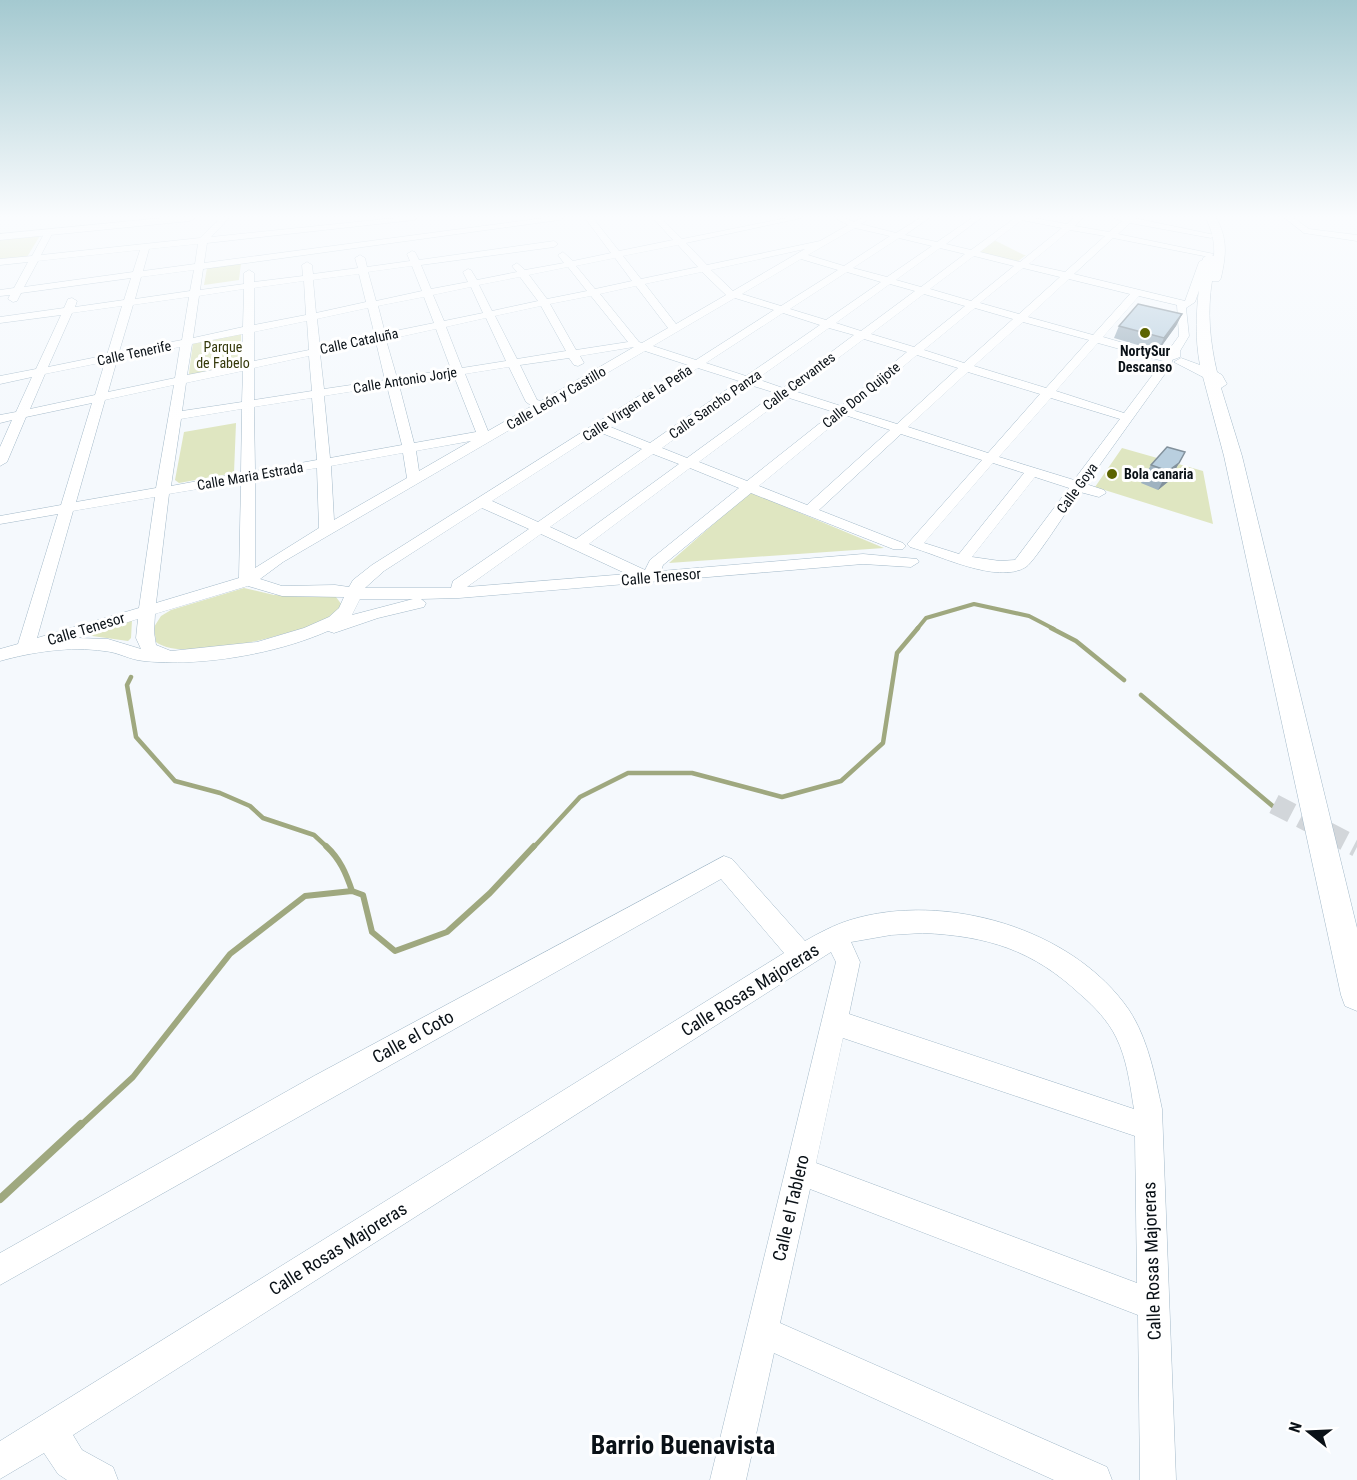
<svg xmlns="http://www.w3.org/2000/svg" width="1357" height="1480" font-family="'Roboto Condensed',sans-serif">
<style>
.green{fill:#dfe6c1}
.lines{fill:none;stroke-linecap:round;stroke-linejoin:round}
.stream-far3{stroke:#9fa87f;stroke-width:4}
.stream-far2{stroke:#9fa87f;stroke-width:4.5}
.stream-far1{stroke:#9fa87f;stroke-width:6}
.stream{stroke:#9fa87f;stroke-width:8}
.minor-tunnel{stroke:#d2d6da;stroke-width:20;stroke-dasharray:20 10;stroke-linecap:butt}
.minor-casing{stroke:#a3b9c9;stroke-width:1}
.major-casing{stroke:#a3b9c9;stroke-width:1}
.minor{fill:#fff;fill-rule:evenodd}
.major{fill:#fff;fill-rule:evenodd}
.wall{fill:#9fb2c0}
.shaded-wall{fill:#82919c}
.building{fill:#b9cfdf;stroke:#82919c;stroke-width:1.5}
.poi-dot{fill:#5c6401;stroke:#fff;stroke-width:2}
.labels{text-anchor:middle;stroke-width:6;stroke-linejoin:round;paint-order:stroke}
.far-street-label{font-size:14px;fill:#0a1117;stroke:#fff}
.far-park-label{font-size:14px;fill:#35390b;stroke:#fff}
.far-poi-label{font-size:14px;font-weight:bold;fill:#0a1117;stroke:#fff}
.street-label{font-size:15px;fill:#0a1117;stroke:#fff}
.near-street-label{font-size:18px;fill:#0a1117;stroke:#fff}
.near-district-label{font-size:26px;font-weight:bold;fill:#0a1117;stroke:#fff}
</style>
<rect width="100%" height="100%" fill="#f5f9fd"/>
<path class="green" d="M41,234l-14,23 -27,3v-22z
M994,240l30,15h2l-9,7 -39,-9z
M241,263l-2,17 -35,5 3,-17z
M241,333v37l-53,11 5,-38z
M236,423l-2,50 -55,10 -4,-3 9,-48z
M1122,448l81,23 10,53 -118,-37z
M750,492l134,56 -215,15z
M244,588l30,7 62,2 6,8c-4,5 -7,11 -12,14 -6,5 -18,7 -26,9 -31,10 -121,34 -148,14l-2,-15 7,-11 10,-6z
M132,620l-1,18 -3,3 -43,-6z"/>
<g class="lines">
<path class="stream-far3" d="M917,629l9,-11 48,-14 55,12 25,13"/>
<path class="stream-far2" d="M1051,628l25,13 48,39
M131,677l-4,8 9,52 39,44 45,12 30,13 13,12 51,17 14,13
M1141,695l134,113
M533,848l47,-51 48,-24h64l90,24 59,-16 42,-38 14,-90 21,-25"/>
<path class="stream-far1" d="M326,846c14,13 20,27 26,45
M80,1126l53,-49 97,-123 75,-58 47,-5 11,4 9,37 23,19 52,-19 43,-39 44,-47"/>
<path class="stream" d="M0,1199l81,-75"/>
<path class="minor-tunnel" d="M1274,804l83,43"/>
<defs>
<path id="minor" d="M221,218h8l-18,19 184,-19h23l-4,2 -207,23 -3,20 340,-45h19l-4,2 -356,49 -3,21 44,-6v-11l5,-3 5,3v9l49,-6 -1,-11 5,-3 5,3 1,9 45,-6 -3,-10 5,-3 5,3 2,9 43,-6 -3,-7 5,-3 3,1 4,8 135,-19 4,3 -4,3 -133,18 10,24 37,-7 -5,-10 5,-3 3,1 6,10 40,-8 -5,-6 5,-3 8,7 39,-7 -6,-8 5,-3 10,9 38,-8 -26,-35h8l26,33 54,-11 -20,-22h8l21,21 105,-21h14l-115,25 21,22 113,-24 28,-16 -13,-7h10l9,4 7,-4h9l-9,6 35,9 24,-15h9l-24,17 32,7 35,-24h9l-35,26 25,6 44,-32h19l33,6 7,-6h9l-8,8 34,6 13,-11 -8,-3h20l81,17 -4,3 -81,-15 -12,11 96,20 -5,3 -96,-19 -39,36 111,27 14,-39 5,-3 5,3 -14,40 -9,6 3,28 -9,15v6l-8,3v4l-86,120 18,6 2,3 -7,4 -19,-5c-9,12 -45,69 -54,75 -29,18 -89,-13 -116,-20l-3,-3 3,-3 72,-81 -81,-26 -82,76 84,33 3,3 -3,3h-10l-142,-56 -88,72 -2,6 202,-17 54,5 2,3 -8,5 -48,-3 -404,34 -38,1 5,4 -2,4 -46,11 -44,15 -6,-2c-52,23 -128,36 -184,30 -14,-1 -26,-9 -40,-10 -34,-5 -72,1 -104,10v-12l18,-5 40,-130 -58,10v-8l61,-11 31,-102 -66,14 -19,45 -7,4v-19l12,-27 -12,3v-8l16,-3 16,-35 -32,7v-8l36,-7 25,-54 -61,8v-6l64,-9 4,-9 4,-1 5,3 -2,6 49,-7 7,-22 -110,15 -4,8 -4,1 -5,-3 2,-4 -10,1v-6l14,-2 14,-26 -28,3v-6l32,-3 13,-24 4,-3 4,3 -12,23 159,-17zM1022,220l40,8 -42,34 -40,-10zM855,228l35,8 -46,30 -36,-11zM1070,230l35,6 -40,36 -36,-8zM899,238l33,8 -45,31 -34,-9zM198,244l-3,20 -52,7 6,-22zM678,245l20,22 -57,12 -18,-23zM940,248l25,6 -44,33 -25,-7zM805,249l-72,42 -22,-21zM140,250l-7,22 -109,15 14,-26zM974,256l40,10 -43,35 -41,-12zM615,258l17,23 -37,8 -19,-23zM801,259l37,11 -57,36 -39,-12zM412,266l10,25 -46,10 -8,-29zM568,267l19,24 -40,8 -18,-24zM1023,268l37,9 -41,37 -39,-11zM194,270l-4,21 -55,8 6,-22zM702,272l24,23 -50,29 -31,-40zM847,272l34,10 -55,38 -36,-11zM359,274l7,28 -50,11 -3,-33zM520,277l18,24 -46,10 -13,-26zM1069,279l61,15 -37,41 -65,-18zM304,281l2,34 -52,10v-37zM890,284l25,7 -54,40 -25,-8zM636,286l32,42 -26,15 -3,-1 -39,-48zM471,287l12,26 -39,8 -11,-26zM244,289l-1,38 -50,11 6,-42zM924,294l41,12 -51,41 -43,-13zM591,296l37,46 -52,8 -26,-46zM1139,296l38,9 2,31 -11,15v5l-65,-19zM189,297l-7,43 -63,12 14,-47zM424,297l10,26 -49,10 -7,-27zM735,298l39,12 -78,50 -43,-14zM122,306l-15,49 -59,12 24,-54zM541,306l25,45 -49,8 -22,-43zM368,308l7,28 -55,11 -3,-28zM975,308l38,11 -49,44 -40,-13zM783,313l37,12 -74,51 -40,-13zM486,318l20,43 -44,7 -16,-41zM307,321l2,29 -55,11v-29zM1023,322l66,18 -43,48 -72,-22zM829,328l25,7 -71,53 -26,-9zM436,329l15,40 -54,9 -11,-38zM243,334v30l-56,11 5,-31zM864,339l43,13 -66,54 -47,-15zM376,342l9,38 -61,9 -4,-35zM1098,343l65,18 -39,52 -68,-22zM180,347l-5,31 -67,14 9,-32zM634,347l-93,54 -4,-1 -17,-35 49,-7 5,7 4,1 6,-3 -4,-7zM645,351l43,14 -316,200 -19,15 -4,7 -14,-2 -53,1 -22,-7 23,-17zM917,355l41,13 -61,56 -45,-14zM309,356l3,35 -58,9v-32zM105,362l-10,33 -65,14 15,-35zM509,367l17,35 6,4 -44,25 -23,-57zM698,368l41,13 -89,62 -42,-17zM243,371l-1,31 -60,9 4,-28zM968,372l72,22 -52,59 -80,-26zM454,376l22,56 -62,11 -15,-58zM174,385l-18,103 -80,14 29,-102zM750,385l26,8 -89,65 -25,-10zM387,386l15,59 -72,13 -6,-62zM786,397l48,15 -87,69 -48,-19zM312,398l5,62 -62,11 -1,-64zM1051,398l69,21 -46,61 -75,-23zM242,409l-1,64 -70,13 10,-67zM845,415l45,15 -83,75 -48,-19zM599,432l43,17 -104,73 -46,-21zM471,441l-52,30 -3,-20zM403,453l4,25 -73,42 -3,-54zM653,454l26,10 -103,75 -26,-12zM993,463l31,10 -65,81 -35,-11zM317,468l2,60 -64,40v-89zM690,468l49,20 -89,72 -5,10 -56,-26zM1035,477l34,11 -54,72 -15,1 -28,-4zM241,482l-2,96 -83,25 13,-109zM155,497l-16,111 -102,30 36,-127zM482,508l47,21 -76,52 -2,7h-86l19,-17zM541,534l86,40 -160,13zM248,586l34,10 62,1 -5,11 -10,9 -25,11 -47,14 -86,9 -15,-6 -2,-13 1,-18zM360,599h53l-61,16zM138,619l-2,19 5,11 -33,-10 -31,-1z
M1285,218h9l15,11 48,6v6l-53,-8z
M724,856l8,3 73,82c14,-8 29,-16 45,-21 94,-29 223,8 279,90 19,29 26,66 33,99l14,371h-36l-2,-165 -328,-126 -30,134 327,144 5,13h-58l-280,-127 -28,127h-36l126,-518 -5,-10 -758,483 9,15 31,17 5,13h-51l-9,-6 -14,-21 -44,26v-38l784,-488 -63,-74 -721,406v-32l314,-177zM923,933c65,3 110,17 158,62 14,12 27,26 35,42 11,22 14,48 18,72l-285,-95 11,-52 -9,-20 40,-7zM843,1038l292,98 2,147 -321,-120z"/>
<path id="major" d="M162,218h33l-5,3 -190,19v-6z
M1206,218h10c12,21 10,37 5,60l-2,3h-7c-5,31 -2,61 5,91l5,3 5,9 -6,4 21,68 115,472v83l-12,-5 -4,-11 -117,-539 -21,-79 -29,-15 7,-4 19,7c-7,-37 -2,-70 3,-107l6,-4 5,2c1,-14 -2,-25 -8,-38z"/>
</defs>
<use href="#minor" class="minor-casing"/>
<use href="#major" class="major-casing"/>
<use href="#minor" class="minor"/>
<use href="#major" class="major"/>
</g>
<path class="wall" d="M1182,314l-6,12 -18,25 -44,-13 5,-12z
M1185,452l-16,29 -11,9 -17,-7 10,-18z"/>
<path class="shaded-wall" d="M1182,314l-6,12 -18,25 6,-13z
M1179,463l-10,18 -11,9 10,-19z"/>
<path class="building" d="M1138,304l44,10 -18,24 -45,-12z
M1167,447l18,5 -6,11 -11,8 -17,-6z"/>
<linearGradient id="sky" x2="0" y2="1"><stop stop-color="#a4c9d0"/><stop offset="0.51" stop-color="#fafcfe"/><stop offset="1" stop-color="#fafcfe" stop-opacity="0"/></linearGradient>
<rect width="1357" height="425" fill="url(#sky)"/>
<g class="poi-dot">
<circle cx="1145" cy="333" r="6"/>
<circle cx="1112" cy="474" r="6"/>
</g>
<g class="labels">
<g class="far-street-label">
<text transform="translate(359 341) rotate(-12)" y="5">Calle Cataluña</text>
<text transform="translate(134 353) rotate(-12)" y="5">Calle Tenerife</text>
<text transform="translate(405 380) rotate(-9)" y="5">Calle Antonio Jorje</text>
<text transform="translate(799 381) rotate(-37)" y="5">Calle Cervantes</text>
<text transform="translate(861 395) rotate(-39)" y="5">Calle Don Quijote</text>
<text transform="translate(556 398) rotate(-30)" y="5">Calle León y Castillo</text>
<text transform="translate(637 403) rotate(-33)" y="5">Calle Virgen de la Peña</text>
<text transform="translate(715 404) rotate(-35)" y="5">Calle Sancho Panza</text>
<text transform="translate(250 476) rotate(-10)" y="5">Calle Maria Estrada</text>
<text transform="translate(1077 488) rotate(-54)" y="5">Calle Goya</text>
</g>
<g class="far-park-label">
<text x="223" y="352">Parque<tspan x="223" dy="16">de Fabelo</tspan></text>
</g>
<g class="far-poi-label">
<text x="1145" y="356">NortySur<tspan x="1145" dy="16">Descanso</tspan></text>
<text x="1124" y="479" text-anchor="start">Bola canaria</text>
</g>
<g class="street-label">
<text transform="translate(661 577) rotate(-5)" y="5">Calle Tenesor</text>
<text transform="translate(86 629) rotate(-17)" y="5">Calle Tenesor</text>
</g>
<g class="near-street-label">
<text transform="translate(750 990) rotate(-32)" y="6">Calle Rosas Majoreras</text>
<text transform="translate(413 1037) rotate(-29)" y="6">Calle el Coto</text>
<text transform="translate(791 1208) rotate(-77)" y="6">Calle el Tablero</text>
<text transform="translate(338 1249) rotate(-32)" y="6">Calle Rosas Majoreras</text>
<text transform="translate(1152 1261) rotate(-92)" y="6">Calle Rosas Majoreras</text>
</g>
<g class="near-district-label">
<text x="683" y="1454">Barrio Buenavista</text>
</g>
</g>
<g transform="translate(1309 1432) rotate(288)" stroke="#ffffff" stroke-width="4.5" paint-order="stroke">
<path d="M0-4.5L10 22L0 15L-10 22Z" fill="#0a1117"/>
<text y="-9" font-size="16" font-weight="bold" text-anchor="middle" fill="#0a1117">N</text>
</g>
</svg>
